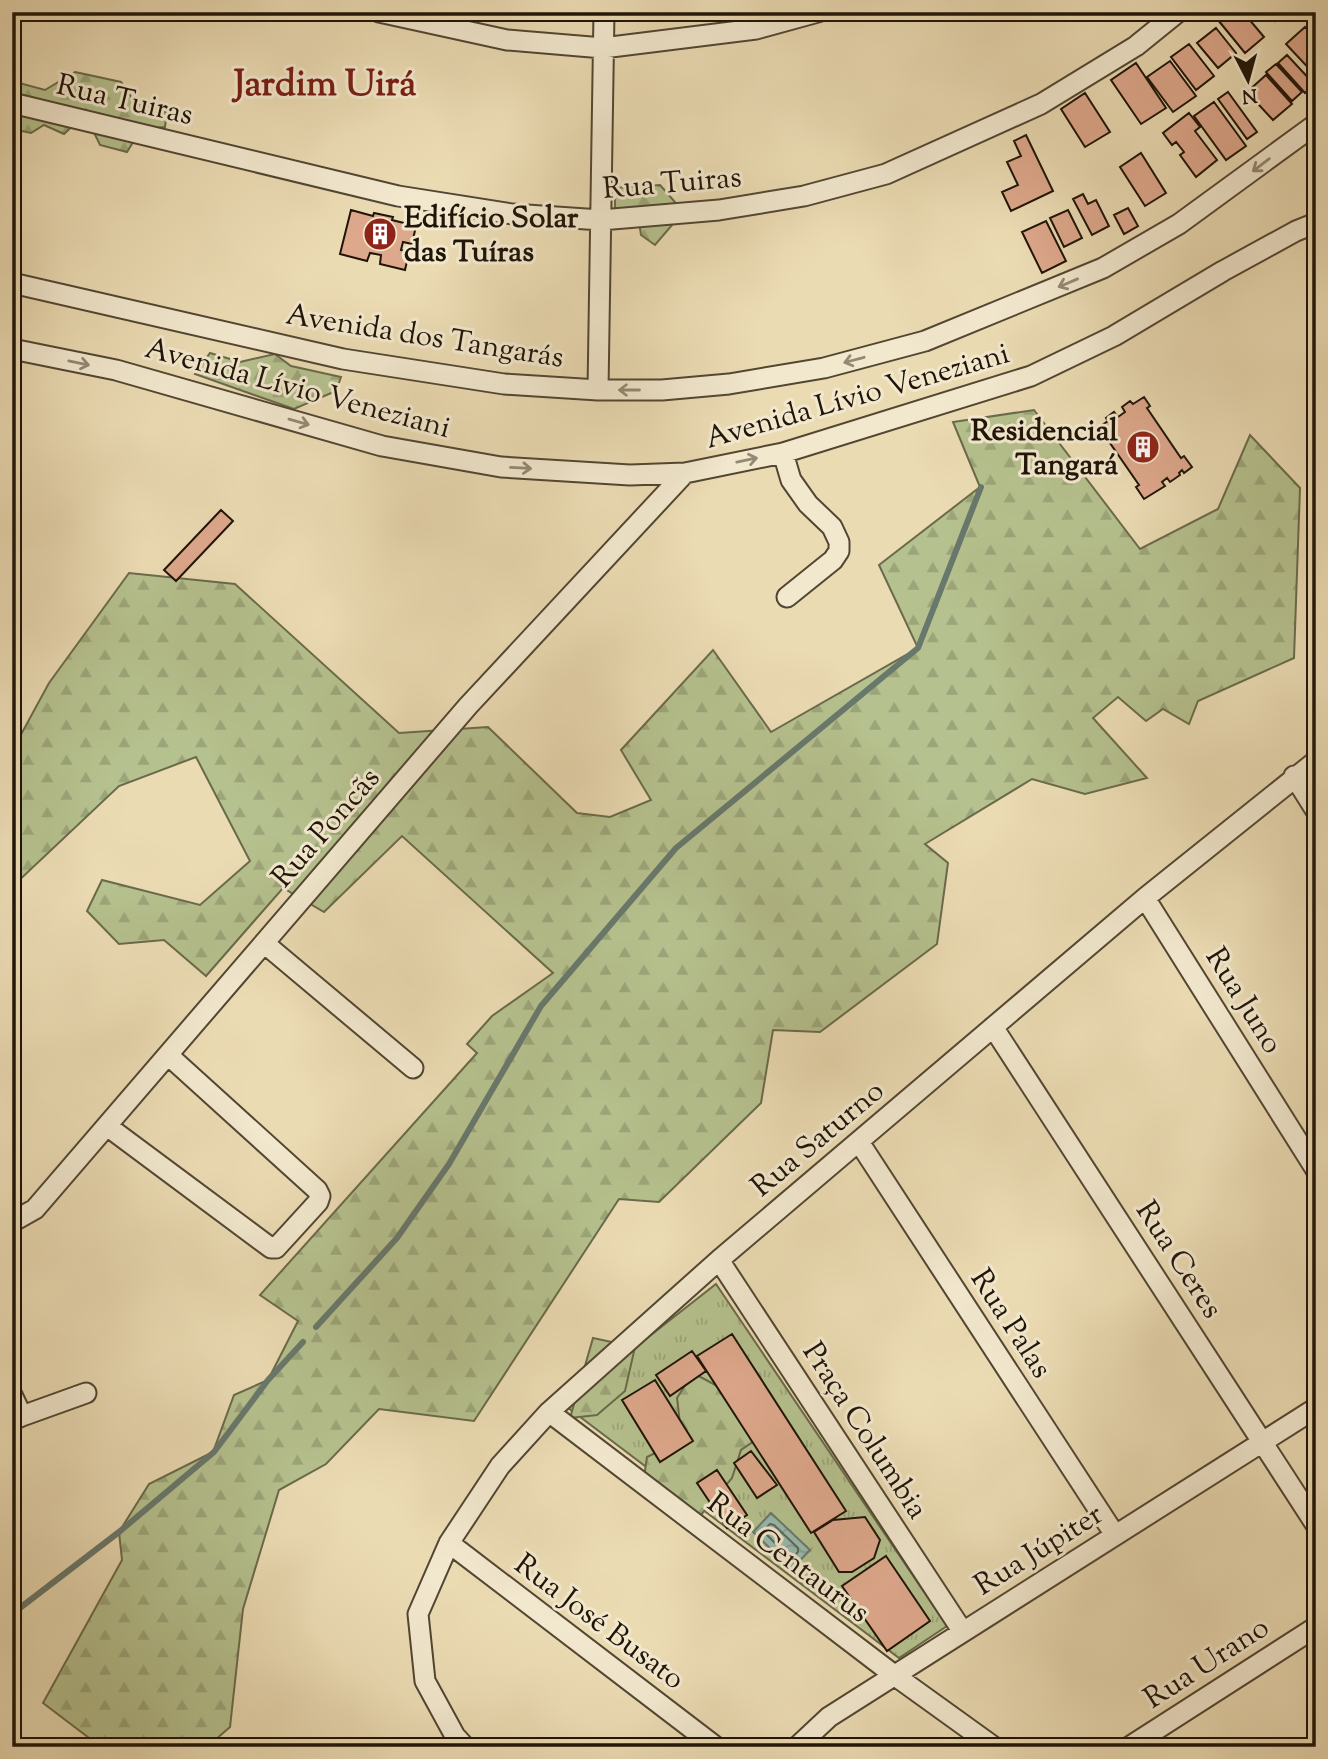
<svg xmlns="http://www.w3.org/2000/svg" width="1328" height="1759" font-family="'Sorts Mill Goudy',serif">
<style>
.grass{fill:url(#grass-tufts);stroke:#6a6a4a;stroke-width:2}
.forest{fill:url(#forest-firs);stroke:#6a6a4a;stroke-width:2}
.water{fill:url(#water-waves);stroke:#68786c;stroke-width:2}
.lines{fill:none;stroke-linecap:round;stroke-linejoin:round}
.shore{stroke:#5c685b;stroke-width:2}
.stream{stroke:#68786c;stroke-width:6}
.building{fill:#dea88c;stroke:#1f1407;stroke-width:2}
.minor-casing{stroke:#524632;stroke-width:23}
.minor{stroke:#f2e8ce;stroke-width:19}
.oneway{stroke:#938974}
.labels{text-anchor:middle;stroke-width:6;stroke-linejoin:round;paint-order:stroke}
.street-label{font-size:30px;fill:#1f1407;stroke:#f2e8ce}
.poi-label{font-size:30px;font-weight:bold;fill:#1f1407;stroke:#f2e8ce;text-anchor:start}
.district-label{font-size:37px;font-weight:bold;fill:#7a1f14;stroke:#f2e8ce}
</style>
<defs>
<pattern id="grass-tufts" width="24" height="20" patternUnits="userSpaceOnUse" patternTransform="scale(1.75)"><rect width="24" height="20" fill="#b5c18e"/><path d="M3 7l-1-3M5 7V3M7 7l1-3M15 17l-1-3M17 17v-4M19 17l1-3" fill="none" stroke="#9ba579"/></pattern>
<pattern id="forest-firs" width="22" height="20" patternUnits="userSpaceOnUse" patternTransform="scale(1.75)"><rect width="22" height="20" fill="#b5c18e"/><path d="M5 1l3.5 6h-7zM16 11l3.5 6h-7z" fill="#9ba579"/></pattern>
<pattern id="water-waves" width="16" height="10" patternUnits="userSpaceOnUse" patternTransform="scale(1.75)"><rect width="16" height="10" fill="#98bbaf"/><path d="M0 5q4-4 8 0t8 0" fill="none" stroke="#83a095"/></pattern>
</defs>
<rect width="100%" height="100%" fill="#ebdbb3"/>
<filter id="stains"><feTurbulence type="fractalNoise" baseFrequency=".00286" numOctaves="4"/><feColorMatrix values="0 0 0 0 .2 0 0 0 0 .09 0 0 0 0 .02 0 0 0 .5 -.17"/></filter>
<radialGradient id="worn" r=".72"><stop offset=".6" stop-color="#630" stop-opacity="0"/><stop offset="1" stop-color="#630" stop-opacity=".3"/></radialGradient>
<path class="grass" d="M716,1284l231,342 -48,32 -336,-254z"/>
<path class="forest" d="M75,72l46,10 15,22 31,8 -2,15 -24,2 -14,23 -27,-7 -15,-31 -21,20 -20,-9 -13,8 -19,-4v-48l33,9z
M660,185l15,17 -3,23 -17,20 -14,-10 -2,-13 -24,-12v-22z
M210,353l30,9 35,-8 16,12 50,11 -5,14 -42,18 -99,-35z
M1034,410l106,139 78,-40 32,-74 50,53 -6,170 -96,43 -9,23 -26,-15 -17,12 -28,-24 -25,21 54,60 -62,16 -53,-15 -107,65 23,19 -11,81 -117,88 -47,-2 -12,73 -102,99 -40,-3 -145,222 -95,-12 -53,55 -47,26 -36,119 -13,118 -23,20h-106l-58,-44 79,-143 -3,-28 30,-48 64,-32 21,-57 34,-15 30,-59 -38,-26 217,-242 -10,-9 25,-28 61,-43 -151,-137 -78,76 -41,-24 -77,88 -42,-36 -45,4 -32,-33 15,-31 98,25 50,-44 -54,-104 -77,29 -107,101v-136l37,-68 80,-110 106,11 164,149 89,-6 89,86 33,4 41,-17 -30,-50 92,-100 58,82 147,-84 -39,-83 101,-78 -27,-65z
M593,1338l42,9 -10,44 -28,24 -27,3z
M693,1373l56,30 17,30 -25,17 -9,28 -31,37 -36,-5 -23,-19 5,-34 35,-17 -5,-42z"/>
<path class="water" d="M771,1513l39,37 -18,19 -39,-37z"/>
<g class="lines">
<path class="shore" d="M770,1524l4,1 24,23v4l-5,5h-4l-24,-24v-4z"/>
<path class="stream" d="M316,1327l81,-89 52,-74 92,-158 135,-158 242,-200 63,-161
M12,1614l107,-82 95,-80 54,-72 35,-38"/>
</g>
<path class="building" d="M1227,12h16l21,25 -19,16 -27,-33z
M1267,12h15l1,1 -8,8z
M1305,27l11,12v37l-30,-32z
M1216,28l20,25 -18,15 -21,-25z
M1189,44l25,32 -18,14 -25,-33z
M1287,55l27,29 -9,9 -27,-30z
M1170,61l26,35 -23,16 -26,-35z
M1136,63l30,45 -25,16 -30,-44z
M1276,64l26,28 -10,9 -26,-29z
M1266,75l26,29 -19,16 -26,-28z
M1228,92l29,40 -10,7 -29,-40z
M1085,93l25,39 -25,15 -24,-38z
M1214,102l32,44 -20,14 -32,-44z
M1189,113l11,14 -5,4 22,29 -21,17 -16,-22 4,-3 -8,-10 -4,3 -9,-12z
M1026,135l27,56 -42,20 -9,-19 16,-7 -11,-23 14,-6 -7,-15z
M1141,153l25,40 -21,13 -25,-39z
M1083,194l5,10 8,-4 13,26 -17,9 -19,-36z
M1128,208l10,18 -14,8 -10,-19z
M351,210l22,6 1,-3 19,4 -1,3 24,6 -4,18 -9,-2 -2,8 8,2 -4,18 -25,-6 1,-9 -11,-2 -3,8 -27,-7z
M1068,210l14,28 -18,9 -14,-29z
M1046,221l20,40 -24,12 -20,-41z
M1144,397l6,9 -3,2 34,50 3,-2 8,11 -8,6 -2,-3 -3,3 1,2 -10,7 -3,-4 -5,4 3,4 -21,13 -8,-12 3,-2 -34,-49 -3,2 -6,-9 12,-8 -2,-3 8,-6 4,5 7,-5 -3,-5 8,-6 3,3z
M221,510l12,11 -57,60 -12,-11z
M732,1334l114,177 -35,22 -114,-177z
M692,1351l14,20 -36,25 -14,-21z
M655,1380l38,61 -33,21 -38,-62z
M751,1451l26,34 -20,13 -23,-35z
M717,1470l30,45 -20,13 -30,-45z
M865,1517l15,23 -6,18 -22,14h-13l-25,-40 19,-12z
M886,1556l44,65 -43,30 -45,-65z"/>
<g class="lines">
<defs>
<path id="minor" d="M379,12l128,28 96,8 153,-19 62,-17
M12,103l386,93 114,18 89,6 118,-10 85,-14 82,-22 155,-70 95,-58 42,-34
M12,283l331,76 161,25 94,6h64l67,-6 95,-16 101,-27 178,-73 76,-44 137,-100
M12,349l104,21 266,76 119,21 129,8 55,-2 98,-20 248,-77 83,-40 109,-65 73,-40 20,-8
M598,390l6,-378
M783,453l8,27 17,24 24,23 7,15v9l-6,9 -46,37
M1294,776l22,35
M1145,898l171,272
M264,943l149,125
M993,1027l323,498
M107,1126l164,122h5l42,-46 2,-6 -3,-6 -149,-135
M859,1142l256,393
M12,1222l23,-13 433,-503 217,-233
M719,1260l244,372
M12,1395l10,21 -9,4
M549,1412l345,263 100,72
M22,1416l64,-23
M449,1543l267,204
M465,1747l-10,-11 -30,-55 -7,-67 31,-71 51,-77 49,-54 170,-152 426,-362 171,-137
M797,1747l32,-30 487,-309
M1129,1747l187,-120"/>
</defs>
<use href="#minor" class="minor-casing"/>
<use href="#minor" class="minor"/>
</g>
<defs><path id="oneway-shaft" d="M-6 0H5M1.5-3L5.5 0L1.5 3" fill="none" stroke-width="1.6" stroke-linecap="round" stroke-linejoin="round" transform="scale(1.75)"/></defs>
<g class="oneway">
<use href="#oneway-shaft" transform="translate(1261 165) rotate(143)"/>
<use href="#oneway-shaft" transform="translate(1068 283) rotate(157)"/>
<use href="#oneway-shaft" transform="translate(854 360) rotate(165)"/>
<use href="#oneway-shaft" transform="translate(79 363) rotate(12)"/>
<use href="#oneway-shaft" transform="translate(629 390) rotate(180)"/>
<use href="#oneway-shaft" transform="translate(299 422) rotate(16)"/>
<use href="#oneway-shaft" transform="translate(747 460) rotate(-12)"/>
<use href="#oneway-shaft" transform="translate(521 468) rotate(3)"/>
</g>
<defs>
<symbol id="building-disc" viewBox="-11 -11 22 22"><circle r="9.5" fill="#8f2418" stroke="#f2e8ce"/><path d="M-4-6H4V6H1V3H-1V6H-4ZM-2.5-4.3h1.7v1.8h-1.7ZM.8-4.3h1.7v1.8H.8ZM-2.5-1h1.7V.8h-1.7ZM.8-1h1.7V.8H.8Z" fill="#fff"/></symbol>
</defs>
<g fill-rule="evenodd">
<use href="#building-disc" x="361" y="215" width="38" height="38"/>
<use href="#building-disc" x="1124" y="428" width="38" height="38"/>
</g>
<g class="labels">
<g class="street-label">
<text transform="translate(125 99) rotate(13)" y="10">Rua Tuiras</text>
<text transform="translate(672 182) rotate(-5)" y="10">Rua Tuiras</text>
<text transform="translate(425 335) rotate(9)" y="10">Avenida dos Tangarás</text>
<text transform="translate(298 387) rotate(15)" y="10">Avenida Lívio Veneziani</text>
<text transform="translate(857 395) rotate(-16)" y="10">Avenida Lívio Veneziani</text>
<text transform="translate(325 827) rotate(-49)" y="10">Rua Poncãs</text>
<text transform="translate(1245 1000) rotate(58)" y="10">Rua Juno</text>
<text transform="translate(817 1138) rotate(-40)" y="10">Rua Saturno</text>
<text transform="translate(1180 1259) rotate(57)" y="10">Rua Ceres</text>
<text transform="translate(1012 1323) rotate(57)" y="10">Rua Palas</text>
<text transform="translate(866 1430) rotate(57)" y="10">Praça Columbia</text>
<text transform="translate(1038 1549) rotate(-32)" y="10">Rua Júpiter</text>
<text transform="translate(789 1557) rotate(37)" y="10">Rua Centaurus</text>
<text transform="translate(600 1621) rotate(37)" y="10">Rua José Busato</text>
<text transform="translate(1206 1662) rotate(-33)" y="10">Rua Urano</text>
</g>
<g class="poi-label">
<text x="404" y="227">Edifício Solar<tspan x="404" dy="34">das Tuíras</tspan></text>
<text x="1118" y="440" text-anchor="end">Residencial<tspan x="1118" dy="34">Tangará</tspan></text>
</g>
<g class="district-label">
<text x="325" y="95">Jardim Uirá</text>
</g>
</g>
<rect width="1328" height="1759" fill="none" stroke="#ebdbb3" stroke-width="42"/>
<rect x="14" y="14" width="1300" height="1731" fill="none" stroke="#1f1407" stroke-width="3.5"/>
<rect x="21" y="21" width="1286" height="1717" fill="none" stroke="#1f1407" stroke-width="2"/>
<g transform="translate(1248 80) rotate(174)" stroke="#f2e8ce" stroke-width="5" paint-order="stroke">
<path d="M0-5L12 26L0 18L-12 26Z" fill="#1f1407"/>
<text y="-10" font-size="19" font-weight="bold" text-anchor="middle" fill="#1f1407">N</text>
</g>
<rect width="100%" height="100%" filter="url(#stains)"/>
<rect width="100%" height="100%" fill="url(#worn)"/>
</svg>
